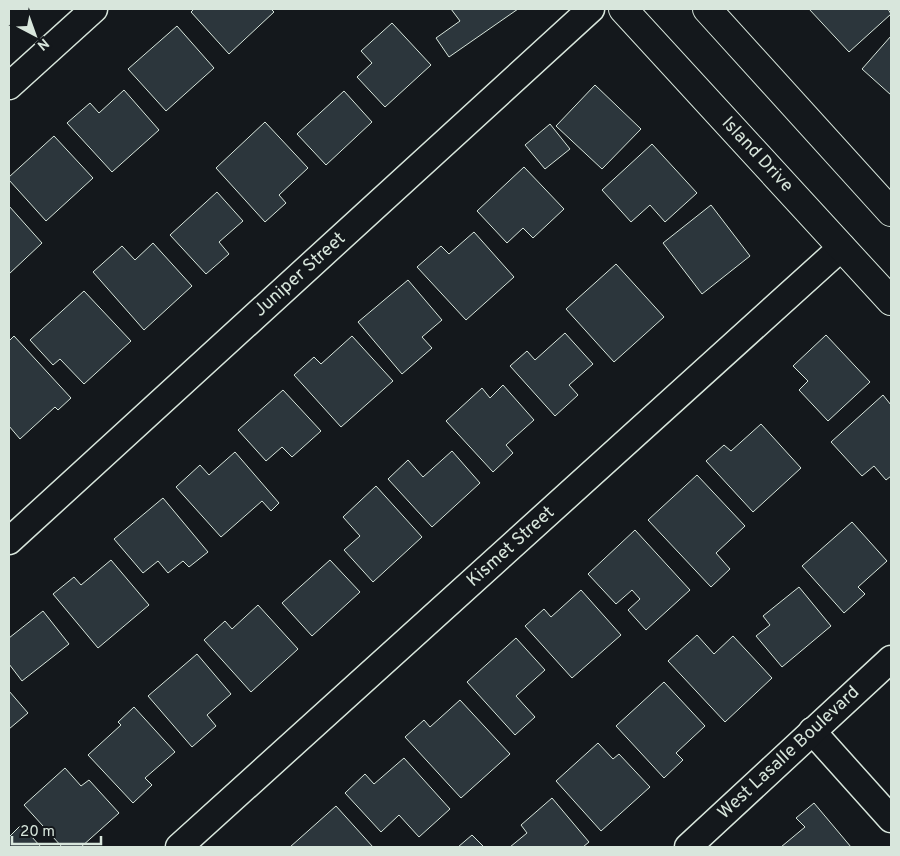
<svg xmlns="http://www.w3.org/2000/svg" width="900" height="856" viewBox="0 0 900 856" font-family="Overpass,sans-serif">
	<rect width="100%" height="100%" fill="#14181c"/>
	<!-- building -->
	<g fill="#2c363c" stroke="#d8e6dc">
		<polygon points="194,9 271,9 274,12 229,54 191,12"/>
		<polygon points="451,9 518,9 449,57 436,38 460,21"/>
		<polygon points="809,9 888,9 891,14 849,52"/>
		<polygon points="392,23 431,65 385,107 357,77 372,63 361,51"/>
		<polygon points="177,26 214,68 166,111 128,69"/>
		<polygon points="891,36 891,95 862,69"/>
		<polygon points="595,85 641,129 602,169 556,126"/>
		<polygon points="124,90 159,130 112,172 67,123 90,103 99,113"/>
		<polygon points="344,91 372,122 326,165 297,134"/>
		<polygon points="265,122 308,168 279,195 286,203 265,222 216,168"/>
		<polygon points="550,124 570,149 545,169 525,145"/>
		<polygon points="54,136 93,178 46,221 9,180 9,177"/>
		<polygon points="652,144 697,193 665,222 650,205 631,222 602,190"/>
		<polygon points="524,167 564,209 533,238 523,228 507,243 477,211"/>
		<polygon points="217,192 243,221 219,242 229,254 206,274 170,235"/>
		<polygon points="711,205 750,256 702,294 663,243"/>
		<polygon points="9,206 42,243 9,274"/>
		<polygon points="474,232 514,277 466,320 417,267 441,246 449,254"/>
		<polygon points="153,243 192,286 144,330 93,272 122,246 135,260"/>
		<polygon points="616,264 664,317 614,362 566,309"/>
		<polygon points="408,280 442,320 422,337 432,348 402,374 358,322"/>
		<polygon points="84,291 131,341 84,384 60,359 53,365 30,340"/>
		<polygon points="565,333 593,364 569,385 578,395 555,416 510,366 527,351 535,360"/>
		<polygon points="826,335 870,382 828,421 799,390 808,381 793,366"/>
		<polygon points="14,336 71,398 58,410 55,407 20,439 9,426 9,341"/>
		<polygon points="352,336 393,381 341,427 294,375 314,357 321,364"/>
		<polygon points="503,385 534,420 506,445 513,453 493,472 446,421 482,388 490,398"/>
		<polygon points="283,390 321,431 292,457 282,447 266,461 238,430"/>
		<polygon points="883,395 891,405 891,476 886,480 874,466 862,476 831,442"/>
		<polygon points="761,424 801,468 753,512 706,461 724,445 731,451"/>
		<polygon points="452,451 480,483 432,527 388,479 408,460 423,477"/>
		<polygon points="235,452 279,503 271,511 262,501 221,537 176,487 200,465 209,475"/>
		<polygon points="697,475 745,526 716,553 730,569 711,587 648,520"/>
		<polygon points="376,486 422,537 373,582 344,550 360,536 343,517"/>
		<polygon points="163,498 208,552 189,567 183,561 168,573 158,561 143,573 114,539"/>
		<polygon points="852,522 887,561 858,587 865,594 844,613 802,566"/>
		<polygon points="635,530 690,590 646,630 628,610 640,599 632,590 616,604 588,574"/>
		<polygon points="111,560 149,605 98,648 53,594 74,577 81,585"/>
		<polygon points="330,560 360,592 312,636 282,603"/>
		<polygon points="799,587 831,626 782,667 756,636 770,625 763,616"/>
		<polygon points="581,590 621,635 572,678 525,626 544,609 551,617"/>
		<polygon points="258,605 298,649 251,692 204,640 225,621 232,629"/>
		<polygon points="43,611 69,644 22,681 9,664 9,638"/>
		<polygon points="697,635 714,654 733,636 772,678 725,722 668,661"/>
		<polygon points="516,638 545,670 516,696 535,717 515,735 467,682"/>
		<polygon points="197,654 231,694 207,715 216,726 192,747 148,696"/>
		<polygon points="664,682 705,726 676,753 683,760 664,778 616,726"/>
		<polygon points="9,691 28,713 9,729"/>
		<polygon points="460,700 510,754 461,798 405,737 424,720 430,727"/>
		<polygon points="134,707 175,752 145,778 152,785 133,803 88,755 121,725 118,722"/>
		<polygon points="598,743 613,759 619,754 650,787 601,831 556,781"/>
		<polygon points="404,758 450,809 419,837 399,815 381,832 345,793 365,774 374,784"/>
		<polygon points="65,768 81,786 89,780 119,813 81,847 62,847 24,805"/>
		<polygon points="552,798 589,842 583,847 510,847 527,833 521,825"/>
		<polygon points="814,803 851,847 781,847 805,827 796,818"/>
		<polygon points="336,806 373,847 290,847"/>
		<polygon points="21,825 41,847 9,847 9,837"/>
		<polygon points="472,835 484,847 458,847"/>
	</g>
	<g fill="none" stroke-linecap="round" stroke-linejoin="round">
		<defs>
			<g id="minor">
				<polyline points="9,86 94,9"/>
				<polyline points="9,541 591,9"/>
				<polyline points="812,731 891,819"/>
				<polyline points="179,847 842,247"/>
				<polyline points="688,847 891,659"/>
			</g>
			<g id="tertiary">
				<polyline points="623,9 891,301"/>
				<polyline points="707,9 891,212"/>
			</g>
		</defs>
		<!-- minor casing -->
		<use href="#minor" stroke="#d8e6dc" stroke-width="29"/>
		<!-- tertiary casing -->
		<use href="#tertiary" stroke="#d8e6dc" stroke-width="30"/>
		<!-- minor -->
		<use href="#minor" stroke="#14181c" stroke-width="26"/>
		<!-- tertiary -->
		<use href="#tertiary" stroke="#14181c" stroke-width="28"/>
	</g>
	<g text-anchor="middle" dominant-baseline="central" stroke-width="4" stroke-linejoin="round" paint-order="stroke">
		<!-- street labels -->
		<g font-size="18" fill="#d8e6dc" stroke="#14181c">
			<text transform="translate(757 155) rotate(47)">Island Drive</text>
			<text transform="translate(300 275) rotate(-42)">Juniper Street</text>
			<text transform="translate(511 547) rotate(-42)">Kismet Street</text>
			<text transform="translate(789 753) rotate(-43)">West Lasalle Boulevard</text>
		</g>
	</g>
	<!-- border -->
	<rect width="900" height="856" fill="none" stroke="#d8e6dc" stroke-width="20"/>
	<!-- north arrow -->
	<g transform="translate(35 35) rotate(139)" stroke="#14181c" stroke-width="4" paint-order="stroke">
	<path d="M0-4L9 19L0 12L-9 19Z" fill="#d8e6dc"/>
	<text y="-8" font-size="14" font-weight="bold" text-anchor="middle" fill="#d8e6dc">N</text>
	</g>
	<!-- scale -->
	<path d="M12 836v8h89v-8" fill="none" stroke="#d8e6dc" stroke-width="2.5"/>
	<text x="20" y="836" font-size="15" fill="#d8e6dc" stroke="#14181c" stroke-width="4" paint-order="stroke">20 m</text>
</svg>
